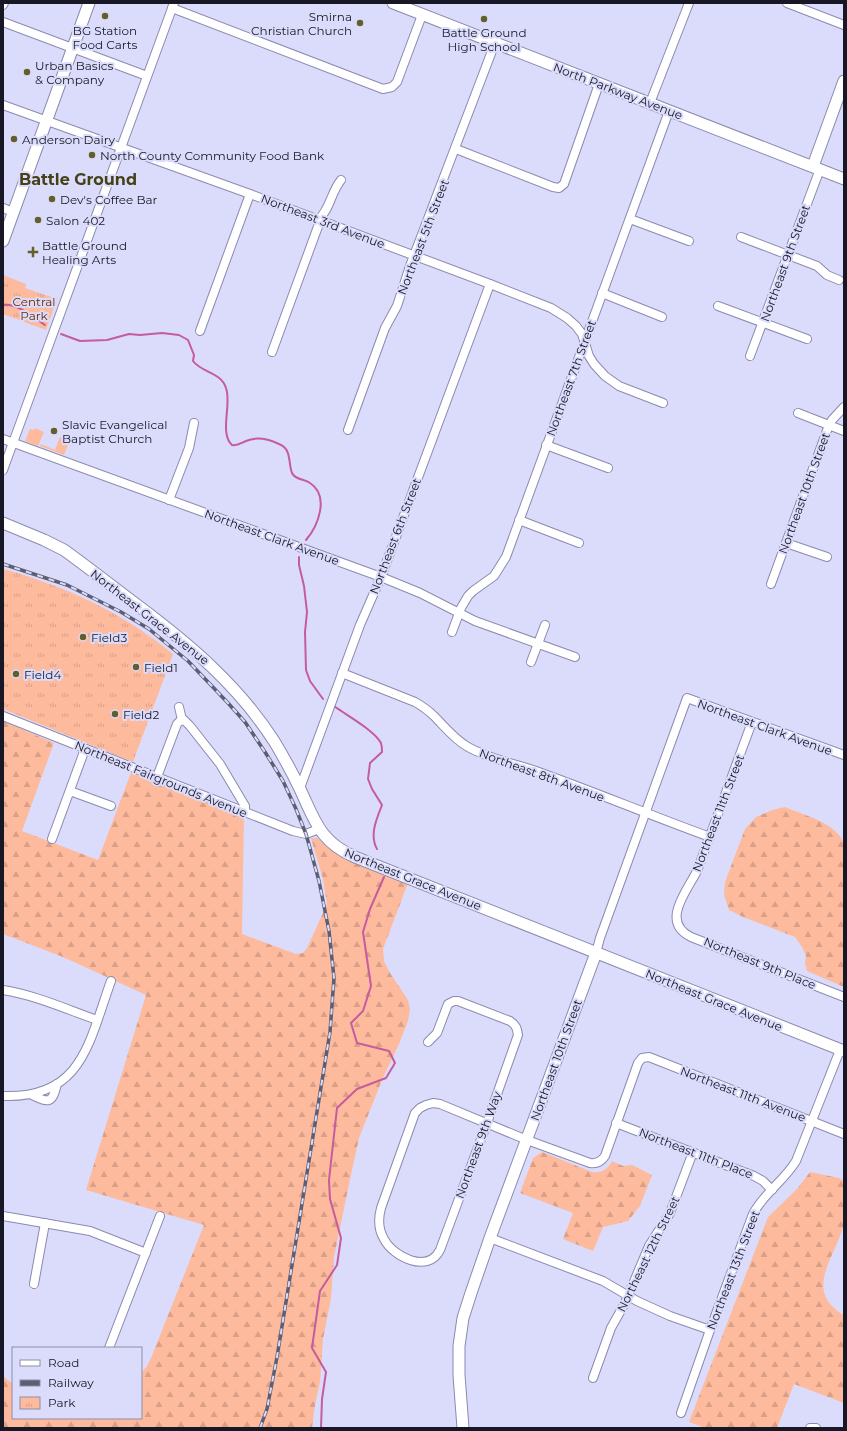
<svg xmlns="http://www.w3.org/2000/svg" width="847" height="1431" viewBox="0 0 847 1431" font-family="Montserrat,sans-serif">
	<defs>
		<pattern id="forest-firs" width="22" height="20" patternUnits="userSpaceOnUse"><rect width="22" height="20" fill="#feba9d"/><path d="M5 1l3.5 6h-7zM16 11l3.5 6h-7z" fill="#d99f87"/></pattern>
		<pattern id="park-tufts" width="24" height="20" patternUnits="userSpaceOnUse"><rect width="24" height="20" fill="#feba9d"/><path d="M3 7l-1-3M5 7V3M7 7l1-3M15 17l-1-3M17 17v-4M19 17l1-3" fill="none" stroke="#d99f87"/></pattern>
	</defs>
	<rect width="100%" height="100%" fill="#dbdcfc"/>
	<!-- grass -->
	<g fill="#feba9d">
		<polygon points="35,428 44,432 38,446 25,441 30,429 34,430"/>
		<polygon points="60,437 70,440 64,455 40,446 41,444 55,450"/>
	</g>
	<!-- forest -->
	<g fill="url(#forest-firs)">
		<path d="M3 721 54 743 22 831 98 860 132 770 244 815 242 934 296 954 303 953 307 948 327 904 323 879 311 838H317C343 862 376 871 408 883L383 949 384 961 390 973 408 1000 410 1009 408 1021 399 1044 382 1080 359 1138 352 1170 334 1257 331 1298 323 1339 320 1382 315 1405 312 1428H3V1376L13 1384V1418H141V1373L147 1366 151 1358 204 1225 86 1190 146 995 63 957 3 934Z"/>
		<path d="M785 807C803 815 838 823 844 844V987L807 971 805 963 806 956 802 947 795 937 743 917 729 910 724 895 725 882 745 829 756 817 772 810Z"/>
		<path d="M542 1152 592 1172C602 1173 607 1170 612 1161L623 1166 632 1165 652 1175 640 1206 628 1221 603 1227 593 1251 563 1239 573 1213 520 1193 533 1158Z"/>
		<path d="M810 1172 839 1178 844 1181C844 1194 846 1208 844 1221 841 1248 808 1282 832 1306 836 1310 839 1313 844 1315V1403L794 1384 777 1428H705L689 1422 768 1217 797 1189Z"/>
	</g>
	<!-- park -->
	<g fill="url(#park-tufts)">
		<polygon points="3,275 26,284 25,288 57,299 46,330 3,314"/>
		<path d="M3 569C66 586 123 613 173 654L133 762 3 709Z"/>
	</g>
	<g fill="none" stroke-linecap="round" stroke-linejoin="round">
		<!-- stream -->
		<g stroke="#c45c9d" stroke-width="2">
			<path d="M3 305C15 302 35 318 45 325"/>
			<path d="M61 334 80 341 107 340 129 334 140 335 162 333 179 335 188 340 194 355 193 361C202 373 221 372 226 388 232 404 219 433 232 445 238 446 241 443 246 441 257 436 268 439 279 444 292 449 288 463 292 473 295 480 305 479 310 483 330 496 318 526 306 540"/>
			<polyline points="299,557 299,565 304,586 307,612 305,632 306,670 310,681 323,699"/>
			<path d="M334 706C346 715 374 730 381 743 382 746 382 749 382 752L370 763 368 779 372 789 382 805C377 818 369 835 377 849"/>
			<polyline points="321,1428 322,1399 326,1372 312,1348 320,1291 337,1265 341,1238 330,1199 329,1180 337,1108 357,1089 386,1078 395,1063 389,1051 357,1043 351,1023 363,1011 371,986 363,932 370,909 384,877"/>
		</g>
		<defs>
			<g id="street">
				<polyline points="787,3 844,25"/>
				<polyline points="3,5 4,3"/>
				<polyline points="172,8 383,89 392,87 397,82 422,15"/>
				<polyline points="3,22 147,76"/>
				<polyline points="650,103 689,3"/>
				<polyline points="3,105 250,194 490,284 551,308 567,318 576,326 582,334 589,356 594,364 605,376 619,386 663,403"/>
				<polyline points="456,149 553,187 559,188 564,184 599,84"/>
				<polyline points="3,208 13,212"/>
				<polyline points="630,219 689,241"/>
				<path d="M318 220C330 210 331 192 341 180"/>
				<polyline points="741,237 817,266 827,275 839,280"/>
				<polyline points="602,293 662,317"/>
				<polyline points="718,306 807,339"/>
				<polyline points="200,331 250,194"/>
				<polyline points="272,352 320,221"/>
				<polyline points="750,356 820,169"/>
				<polyline points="798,413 844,431"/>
				<polyline points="348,430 385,328 397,306 410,266 495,43"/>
				<polyline points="3,439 381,577 420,593 475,621 575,657"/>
				<polyline points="546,445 608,468"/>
				<polyline points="3,470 174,3"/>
				<polyline points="169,500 189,448 194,423"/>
				<polyline points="519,520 579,543"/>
				<polyline points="786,543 827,557"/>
				<polyline points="771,584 829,425 832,420 844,407"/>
				<polyline points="452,632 461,608 468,596 473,591 494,576 506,557 669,111"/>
				<polyline points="531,662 545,625"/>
				<path d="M342 673 415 702C422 706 428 710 434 716 445 727 454 739 468 747 489 759 513 763 536 771 595 792 652 816 710 837"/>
				<polyline points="179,707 182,720"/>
				<polyline points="3,716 293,831 306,834 319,829"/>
				<path d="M752 722 697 871C687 891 660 922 691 937L844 997"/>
				<polyline points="157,777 177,724 180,721 184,720 190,726 220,764 245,806 245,812"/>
				<polyline points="300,788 360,625 381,577 490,284"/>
				<polyline points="70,791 111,806"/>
				<polyline points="52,839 85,749"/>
				<polyline points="596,953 600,938 687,698 844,755"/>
				<path d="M3 990C35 995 66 1009 97 1020"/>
				<path d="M428 1042 437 1033 448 1004 454 1001H458L510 1021C516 1025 517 1028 518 1035L490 1114 487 1123 440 1250C428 1274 393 1257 384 1239 378 1229 378 1219 381 1208L415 1113 420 1108 426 1105 433 1103 440 1104 527 1140 590 1163C596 1164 601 1162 605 1156L638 1063 642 1058 649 1057 844 1134"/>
				<path d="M32 1095C49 1103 52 1104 57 1084"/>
				<path d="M3 1096C83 1099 89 1041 111 981"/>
				<polyline points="616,1123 754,1176 763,1181 772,1190"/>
				<polyline points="3,1216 90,1231 146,1253"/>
				<polyline points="490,1238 603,1281 637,1301 670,1316 710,1330"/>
				<polyline points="34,1284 45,1223"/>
				<polyline points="109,1348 160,1216"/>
				<polyline points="593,1378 611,1328 625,1303 649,1246 670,1213 693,1152"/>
				<path d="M681 1413 710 1330 753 1214C763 1194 784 1181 796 1161L840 1050"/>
				<polyline points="810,1428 816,1428"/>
			</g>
			<g id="secondary">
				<polyline points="393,3 844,179"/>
				<polyline points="813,166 844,81"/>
				<polyline points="3,241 89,3"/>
				<path d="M3 523 44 540 64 550C89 568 113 587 137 605 189 644 238 685 274 741 283 756 292 772 300 789 315 821 320 842 355 857L844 1051"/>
				<polyline points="463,1428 459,1375 459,1346 463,1318 471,1293 490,1238 596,953"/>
			</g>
		</defs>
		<!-- street casing -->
		<use href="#street" stroke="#8a8aaf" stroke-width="10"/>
		<!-- secondary casing -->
		<use href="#secondary" stroke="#8a8aaf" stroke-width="13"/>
		<!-- street -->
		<use href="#street" stroke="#fff" stroke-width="8"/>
		<!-- secondary -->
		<use href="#secondary" stroke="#fff" stroke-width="11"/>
		<defs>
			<polyline id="rail" points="3,564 67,585 121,612 149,629 188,661 228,703 245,722 265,752 283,781 296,809 306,834 319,881 329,931 334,978 330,1032 277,1357 267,1409 260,1428"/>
		</defs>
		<!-- rail casing -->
		<use href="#rail" stroke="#5d5e72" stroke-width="3.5"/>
		<!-- rail -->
		<use href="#rail" stroke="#dbdcfc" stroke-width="2" stroke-dasharray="6" stroke-linecap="butt"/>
	</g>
	<!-- markers -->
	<g fill="#635f2b" stroke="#dbdcfc" stroke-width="1.5">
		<circle cx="105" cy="16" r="4"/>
		<circle cx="484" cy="19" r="4"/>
		<circle cx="360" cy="23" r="4"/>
		<circle cx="27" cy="72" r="4"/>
		<circle cx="14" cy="139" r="4"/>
		<circle cx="92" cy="155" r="4"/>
		<circle cx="52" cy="199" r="4"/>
		<circle cx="38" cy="220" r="4"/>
		<path d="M31 246h4v4h4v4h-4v4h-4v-4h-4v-4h4z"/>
		<circle cx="54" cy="431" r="4"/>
		<circle cx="83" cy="637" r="4"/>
		<circle cx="136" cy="667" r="4"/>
		<circle cx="16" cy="674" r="4"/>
		<circle cx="115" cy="714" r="4"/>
	</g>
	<g text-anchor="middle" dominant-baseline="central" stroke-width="4" stroke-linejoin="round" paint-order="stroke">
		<!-- poi labels -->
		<g font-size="12" fill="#171725" stroke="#dbdcfc" text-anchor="start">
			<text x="352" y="16" text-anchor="end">Smirna<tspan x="352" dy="14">Christian Church</tspan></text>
			<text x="105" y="30" text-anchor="middle">BG Station<tspan x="105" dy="14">Food Carts</tspan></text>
			<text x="484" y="32" text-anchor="middle">Battle Ground<tspan x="484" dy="14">High School</tspan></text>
			<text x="35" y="65">Urban Basics<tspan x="35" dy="14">&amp; Company</tspan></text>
			<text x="22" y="139">Anderson Dairy</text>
			<text x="100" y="155">North County Community Food Bank</text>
			<text x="60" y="199">Dev's Coffee Bar</text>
			<text x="46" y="220">Salon 402</text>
			<text x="42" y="245">Battle Ground<tspan x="42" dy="14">Healing Arts</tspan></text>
			<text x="62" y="424">Slavic Evangelical<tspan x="62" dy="14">Baptist Church</tspan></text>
			<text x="91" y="637">Field3</text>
			<text x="144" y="667">Field1</text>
			<text x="24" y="674">Field4</text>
			<text x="123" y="714">Field2</text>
		</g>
		<!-- street labels -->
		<g font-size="12" fill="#171725" stroke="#dbdcfc">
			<text transform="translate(618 91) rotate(21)">North Parkway Avenue</text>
			<text transform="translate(323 221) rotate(21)">Northeast 3rd Avenue</text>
			<text transform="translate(423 237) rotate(-69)">Northeast 5th Street</text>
			<text transform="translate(785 263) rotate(-70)">Northeast 9th Street</text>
			<text transform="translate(571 378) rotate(-70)">Northeast 7th Street</text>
			<text transform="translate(804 493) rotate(-70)">Northeast 10th Street</text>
			<text transform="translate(395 536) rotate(-69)">Northeast 6th Street</text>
			<text transform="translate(272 537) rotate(20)">Northeast Clark Avenue</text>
			<text transform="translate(150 617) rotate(38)">Northeast Grace Avenue</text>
			<text transform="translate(765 727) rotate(20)">Northeast Clark Avenue</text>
			<text transform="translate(542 775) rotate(20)">Northeast 8th Avenue</text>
			<text transform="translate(161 779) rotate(22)">Northeast Fairgrounds Avenue</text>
			<text transform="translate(718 813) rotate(-69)">Northeast 11th Street</text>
			<text transform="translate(413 879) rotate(22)">Northeast Grace Avenue</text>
			<text transform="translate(760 963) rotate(22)">Northeast 9th Place</text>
			<text transform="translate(714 1000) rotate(22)">Northeast Grace Avenue</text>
			<text transform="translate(556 1060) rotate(-70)">Northeast 10th Street</text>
			<text transform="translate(743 1094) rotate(21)">Northeast 11th Avenue</text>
			<text transform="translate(478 1145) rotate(-70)">Northeast 9th Way</text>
			<text transform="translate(696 1153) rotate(21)">Northeast 11th Place</text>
			<text transform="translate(648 1254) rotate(-64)">Northeast 12th Street</text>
			<text transform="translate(733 1270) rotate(-69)">Northeast 13th Street</text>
		</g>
		<!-- park labels -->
		<g font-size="12" fill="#6e2800" stroke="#dbdcfc">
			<text x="34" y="301">Central<tspan x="34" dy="14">Park</tspan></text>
		</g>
		<!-- district labels -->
		<g font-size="16" font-weight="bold" fill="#444017" stroke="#dbdcfc">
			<text x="78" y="179">Battle Ground</text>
		</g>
	</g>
	<!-- border -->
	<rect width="847" height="1431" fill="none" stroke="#171725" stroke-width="8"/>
	<!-- legend -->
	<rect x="12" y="1347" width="130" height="72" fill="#dbdcfc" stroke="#8d8da6"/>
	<rect x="20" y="1360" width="20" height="6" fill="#ffffff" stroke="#8d8da6"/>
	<text x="48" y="1367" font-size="12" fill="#171725">Road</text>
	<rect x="20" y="1380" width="20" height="6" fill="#5d5e72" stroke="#8d8da6"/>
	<text x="48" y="1387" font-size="12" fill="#171725">Railway</text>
	<rect x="20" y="1397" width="20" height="12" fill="url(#park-tufts)" stroke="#8d8da6"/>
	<text x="48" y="1407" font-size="12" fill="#171725">Park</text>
</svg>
